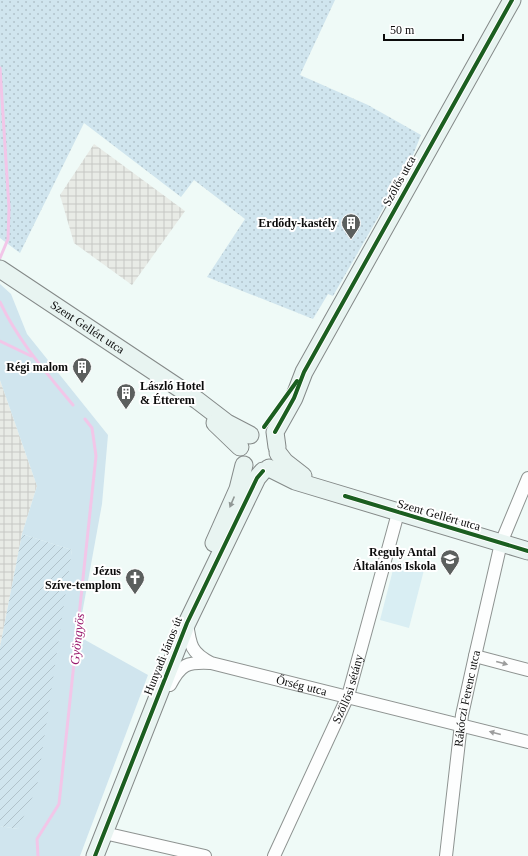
<svg xmlns="http://www.w3.org/2000/svg" width="528" height="856" viewBox="0 0 528 856" font-family="'Times New Roman',serif">
	<defs>
		<pattern id="industrial-grid" width="8" height="8" patternUnits="userSpaceOnUse"><rect width="8" height="8" fill="#e8ebe6"/><path d="M0 4h8M4 0v8" fill="none" stroke="#c6c8c4"/></pattern>
		<pattern id="park-dots" width="8" height="8" patternUnits="userSpaceOnUse"><rect width="8" height="8" fill="#d0e5ee"/><path d="M2 2h.1M6 6h.1" fill="none" stroke="#b1c3cb" stroke-width="1.8" stroke-linecap="round"/></pattern>
		<pattern id="garden-furrows" width="10" height="10" patternUnits="userSpaceOnUse"><rect width="10" height="10" fill="#d0e5ee"/><path d="M-1 1l2-2M0 10L10 0M9 11l2-2" fill="none" stroke="#b1c3cb"/></pattern>
	</defs>
	<rect width="100%" height="100%" fill="#effaf7"/>
	<!-- industrial -->
	<g fill="url(#industrial-grid)">
		<polygon points="94,144 185,211 132,285 74,243 60,195"/>
		<polygon points="0,380 37,486 22,534 0,647"/>
	</g>
	<!-- grass -->
	<polygon fill="#d0e5ee" points="0,284 11,294 27,334 108,435 102,504 78,636 148,675 80,856 0,856 0,826 18,829 72,550 22,534 37,486 0,380"/>
	<!-- park -->
	<polygon fill="url(#park-dots)" points="0,0 335,0 300,75 368,105 421,135 411,160 333,296 328,294 313,319 207,277 245,219 194,180 181,197 84,123 20,253 0,238"/>
	<!-- garden -->
	<polygon fill="url(#garden-furrows)" points="22,534 72,550 37,787 18,829 0,826 0,647"/>
	<!-- pitch -->
	<polygon fill="#d9eef3" points="395,562 424,570 409,628 380,620"/>
	<g fill="none" stroke-linecap="round" stroke-linejoin="round">
		<!-- stream -->
		<g stroke="#f2c6e8" stroke-width="3">
			<polyline points="0,68 9,208 8,239 0,258"/>
			<path d="M0 302C18 341 46 372 73 405"/>
			<polyline points="0,341 31,356"/>
			<polyline points="38,856 37,839 59,804 96,456 92,428 85,419"/>
		</g>
		<defs>
			<g id="street">
				<path id="s1" d="M187 623C190 645 191 653 211 663L528 742"/>
				<polyline points="475,656 528,670"/>
				<path d="M170 685C181 664 187 662 210 663"/>
				<polyline points="104,833 205,856"/>
				<path id="s2" d="M274 856 348 696 398 513"/>
				<path id="s3" d="M446 856 462 715 475 656 501 543 528 478"/>
			</g>
			<g id="secondary">
				<path id="s4" d="M0 269 197 400 227 423 250 435"/>
				<polyline points="215,423 240,447"/>
				<polyline points="277,447 275,432 294,398 304,372 512,0"/>
				<polyline points="278,453 285,462 303,476"/>
				<polyline points="269,468 295,481 528,551"/>
				<polyline points="214,543 238,489 244,465"/>
				<polyline points="95,856 187,623 257,478 263,471"/>
			</g>
		</defs>
		<!-- street casing -->
		<use href="#street" stroke="#8e9391" stroke-width="14"/>
		<!-- secondary casing -->
		<use href="#secondary" stroke="#848988" stroke-width="19"/>
		<!-- street -->
		<use href="#street" stroke="#fdfefe" stroke-width="12"/>
		<!-- secondary -->
		<use href="#secondary" stroke="#e8f4f1" stroke-width="17"/>
		<defs>
			<g id="cycleway">
				<polyline points="264,427 297,381"/>
				<polyline points="275,432 294,398 304,372 512,0"/>
				<polyline points="345,496 528,551"/>
				<polyline points="95,856 187,623 257,478 263,471"/>
			</g>
		</defs>
		<!-- cycleway casing -->
		<use href="#cycleway" stroke="#fff" stroke-width="6"/>
		<!-- cycleway -->
		<use href="#cycleway" stroke="#1b5e20" stroke-width="4"/>
	</g>
	<!-- one-way arrows -->
	<defs><path id="oneway-solid" d="M-6-.8H1V-3.2L6.5 0L1 3.2V.8H-6Z"/></defs>
	<use fill="#909795" href="#oneway-solid" transform="translate(232 502) rotate(113)"/>
	<g fill="#9c9d9d">
		<use href="#oneway-solid" transform="translate(502 663) rotate(15)"/>
		<use href="#oneway-solid" transform="translate(495 733) rotate(-165)"/>
	</g>
	<!-- icons -->
	<defs>
		<symbol id="building-pin" viewBox="-11 -11 22 30"><path d="M0 17L-7.5 6A9.5 9.5 0 1 1 7.5 6Z" fill="#5b5f5e" stroke="#fff"/><path d="M-4-6H4V6H1V3H-1V6H-4ZM-2.5-4.3h1.7v1.8h-1.7ZM.8-4.3h1.7v1.8H.8ZM-2.5-1h1.7V.8h-1.7ZM.8-1h1.7V.8H.8Z" fill="#fff"/></symbol>
		<symbol id="school-pin" viewBox="-11 -11 22 30"><path d="M0 17L-7.5 6A9.5 9.5 0 1 1 7.5 6Z" fill="#5b5f5e" stroke="#fff"/><path d="M0-5L7-2L0 1L-7-2ZM-4 1L0 2.5L4 1V4Q0 6-4 4Z" fill="#fff"/></symbol>
		<symbol id="church-pin" viewBox="-11 -11 22 30"><path d="M0 17L-7.5 6A9.5 9.5 0 1 1 7.5 6Z" fill="#5b5f5e" stroke="#fff"/><path d="M-1.2-6h2.4v3.5h3.3v2.4h-3.3V6h-2.4V-.1h-3.3v-2.4h3.3Z" fill="#fff"/></symbol>
	</defs>
	<g fill-rule="evenodd">
		<use href="#building-pin" x="340" y="212" width="22" height="30"/>
		<use href="#building-pin" x="71" y="356" width="22" height="30"/>
		<use href="#building-pin" x="115" y="382" width="22" height="30"/>
		<use href="#school-pin" x="439" y="548" width="22" height="30"/>
		<use href="#church-pin" x="124" y="567" width="22" height="30"/>
	</g>
	<g text-anchor="middle" dominant-baseline="central" stroke-width="4" stroke-linejoin="round" paint-order="stroke">
		<!-- street labels -->
		<g font-size="12" fill="#0b0b0b" stroke="#fff">
			<text transform="translate(399 181) rotate(-61)">Szőlős utca</text>
			<text stroke="none"><textPath href="#s4" startOffset="105">Szent Gellért utca</textPath></text>
			<text transform="translate(439 515) rotate(16)">Szent Gellért utca</text>
			<text transform="translate(163 656) rotate(-68)">Hunyadi János út</text>
			<text stroke="none"><textPath href="#s1" startOffset="143">Őrség utca</textPath></text>
			<text stroke="none"><textPath href="#s2" startOffset="183">Szőllősi sétány</textPath></text>
			<text stroke="none"><textPath href="#s3" startOffset="159">Rákóczi Ferenc utca</textPath></text>
		</g>
		<!-- poi labels -->
		<g font-size="12" font-weight="bold" fill="#0b0b0b" stroke="#fff" text-anchor="end">
			<text x="337" y="223">Erdődy-kastély</text>
			<text x="68" y="367">Régi malom</text>
			<text x="140" y="386" text-anchor="start">László Hotel<tspan x="140" dy="14">&amp; Étterem</tspan></text>
			<text x="436" y="552">Reguly Antal<tspan x="436" dy="14">Általános Iskola</tspan></text>
			<text x="121" y="571">Jézus<tspan x="121" dy="14">Szíve-templom</tspan></text>
		</g>
		<!-- water labels -->
		<g font-size="13" font-style="italic" fill="#99186c" stroke="#fff">
			<text transform="translate(77 639) rotate(-84)">Gyöngyös</text>
		</g>
	</g>
	<!-- scale -->
	<path d="M384 34v6h79v-6" fill="none" stroke="#0b0b0b" stroke-width="2"/>
	<text x="390" y="34" font-size="12" fill="#0b0b0b" stroke="#ffffff" stroke-width="3" paint-order="stroke">50 m</text>
</svg>
